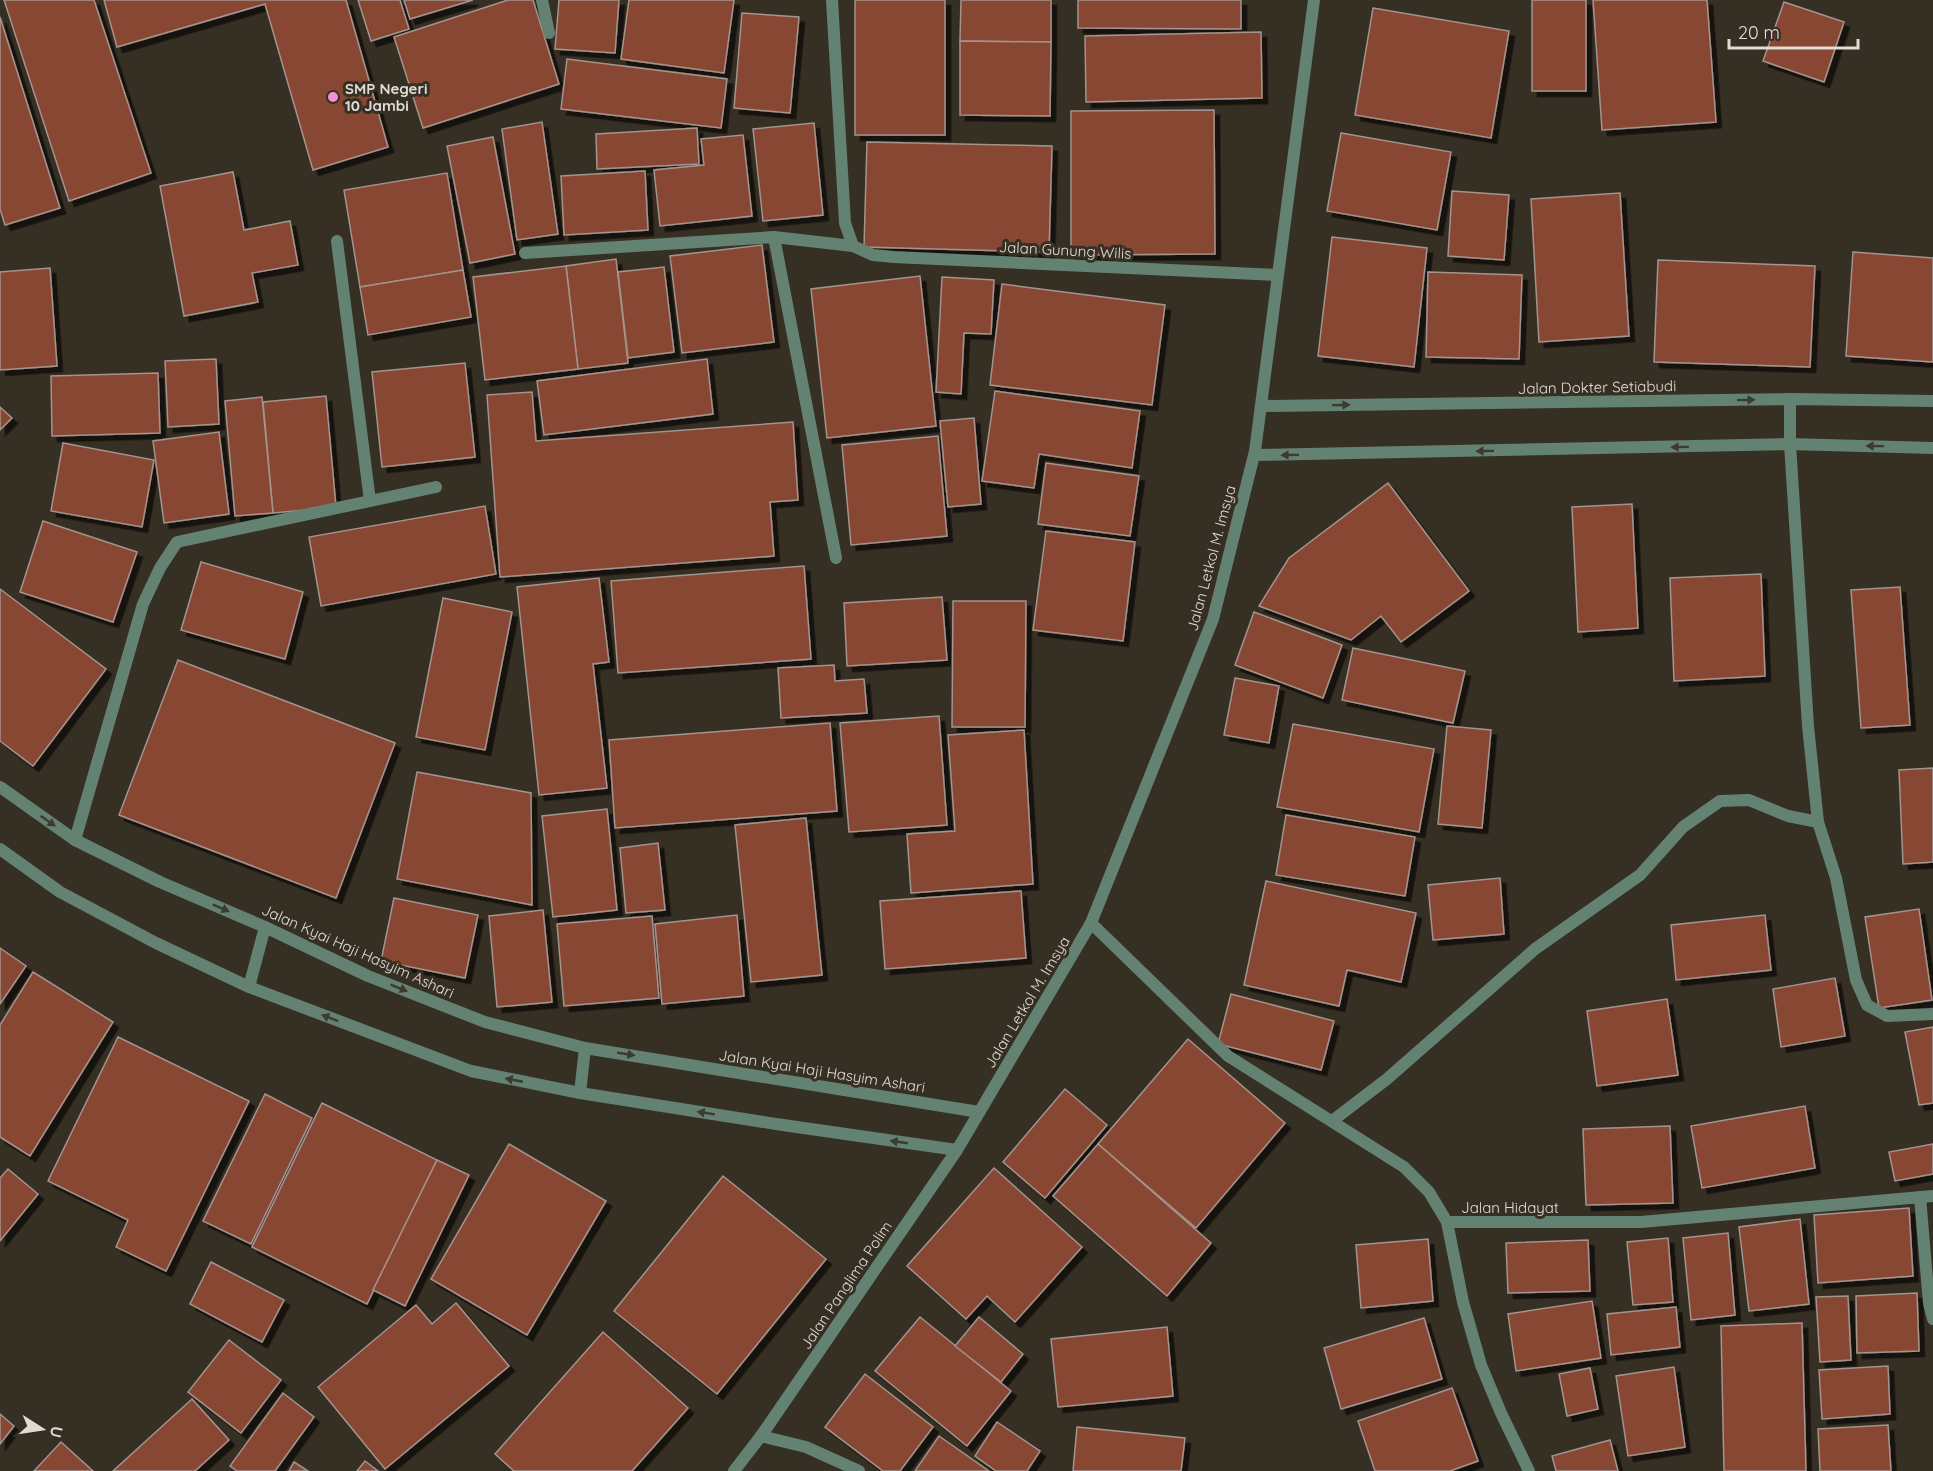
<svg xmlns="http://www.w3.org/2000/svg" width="1933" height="1471" viewBox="0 0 1933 1471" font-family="Quicksand,sans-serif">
	<defs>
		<filter id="shadow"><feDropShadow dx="5.5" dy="5.5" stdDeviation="0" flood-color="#0009"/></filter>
	</defs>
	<rect width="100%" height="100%" fill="#362f23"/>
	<!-- building -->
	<g fill="#884631" stroke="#a4938e" stroke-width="1.5" filter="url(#shadow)">
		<polygon points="4,0 94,0 151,173 69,201"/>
		<polygon points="104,0 346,0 388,147 313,170 265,4 117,47"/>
		<polygon points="358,0 400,0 409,29 371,41"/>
		<polygon points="404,0 473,0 410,19"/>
		<polygon points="508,0 533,0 559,84 423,128 394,37"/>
		<polygon points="559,0 619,0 615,53 555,49"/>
		<polygon points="629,0 734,0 724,73 621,59"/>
		<rect x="855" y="0" width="90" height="135"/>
		<polygon points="961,0 1051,0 1051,42 960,41"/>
		<polygon points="1078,0 1241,0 1241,29 1078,28"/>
		<rect x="1532" y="0" width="54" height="91"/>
		<polygon points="1593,0 1707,0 1716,122 1602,130"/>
		<polygon points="1784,2 1844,22 1824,82 1763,61"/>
		<polygon points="1373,8 1509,31 1491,138 1355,115"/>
		<polygon points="742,13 799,17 790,113 734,108"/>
		<polygon points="0,17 60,208 5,225 0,209"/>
		<polygon points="1261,32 1262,98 1086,102 1085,36"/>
		<polygon points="960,41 1051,42 1050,116 960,115"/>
		<polygon points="567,59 727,79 721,128 561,109"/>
		<polygon points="1214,110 1215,254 1071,255 1071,111"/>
		<polygon points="542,122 558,234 517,240 502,129"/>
		<polygon points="814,123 823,215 763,221 753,129"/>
		<polygon points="697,128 699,164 597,169 596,134"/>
		<polygon points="1341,133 1451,152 1437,230 1327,211"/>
		<polygon points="743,135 752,216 660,226 654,170 704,165 701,139"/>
		<polygon points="493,137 515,254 470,263 447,146"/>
		<polygon points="867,142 1052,146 1049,252 864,247"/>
		<polygon points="645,171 648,230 564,235 561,176"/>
		<polygon points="233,172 244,230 290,221 298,265 252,273 258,302 184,316 160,186"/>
		<polygon points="447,173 463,270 360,287 344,190"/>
		<polygon points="1452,191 1509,195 1504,260 1448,256"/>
		<polygon points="1620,193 1629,336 1539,342 1531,199"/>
		<polygon points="1332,237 1427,248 1414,367 1318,356"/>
		<polygon points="762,245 774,342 682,353 670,256"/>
		<polygon points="1853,252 1933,258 1933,362 1846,356"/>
		<polygon points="616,259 628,363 578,369 566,266"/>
		<polygon points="1658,260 1815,266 1810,367 1654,362"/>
		<polygon points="566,266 578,369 485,380 473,277"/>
		<polygon points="664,267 674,352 628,358 618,272"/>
		<polygon points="50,268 57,366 0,370 0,272"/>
		<polygon points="463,270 471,317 368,335 360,287"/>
		<polygon points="1428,272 1522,275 1519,359 1426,357"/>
		<polygon points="920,276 936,426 827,438 811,289"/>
		<polygon points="942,277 994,280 991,334 964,333 961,394 936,392"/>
		<polygon points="1002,284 1165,305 1152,405 990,385"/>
		<polygon points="216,359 219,424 168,427 165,361"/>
		<polygon points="707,359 713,414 544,435 537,381"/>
		<polygon points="465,363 475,457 382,467 372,372"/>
		<polygon points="158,373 160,433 52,436 51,376"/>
		<polygon points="995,391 1140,411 1132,468 1039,454 1034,488 982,481"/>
		<polygon points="532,392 536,441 793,422 798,500 770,502 774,556 500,577 487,395"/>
		<polygon points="326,396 336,507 273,513 263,402"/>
		<polygon points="262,397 273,513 235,516 225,401"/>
		<polygon points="0,407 12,418 0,430"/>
		<polygon points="974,418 981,504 948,507 940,421"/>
		<polygon points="219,432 229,514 164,523 153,441"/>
		<polygon points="938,436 947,536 851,545 842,445"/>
		<polygon points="63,443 154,460 142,527 51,511"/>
		<polygon points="1046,463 1139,476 1130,536 1038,524"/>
		<polygon points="1388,483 1469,591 1401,642 1381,616 1351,640 1259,606 1289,558"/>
		<polygon points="1632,504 1638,628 1578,632 1572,507"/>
		<polygon points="485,506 496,574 321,606 309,537"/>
		<polygon points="43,521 137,552 113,622 20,592"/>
		<polygon points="1046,531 1135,542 1123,641 1033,630"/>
		<polygon points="201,562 303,592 285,659 181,630"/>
		<polygon points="804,566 811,659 618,673 611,581"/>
		<polygon points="1761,574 1765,676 1674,681 1670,578"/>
		<polygon points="599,578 609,662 593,664 607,788 539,795 517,587"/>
		<polygon points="1900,587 1910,725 1861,728 1851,590"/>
		<polygon points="0,589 106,669 33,766 0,741"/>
		<polygon points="942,597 947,660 847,666 844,603"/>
		<polygon points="443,598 512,612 485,750 416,737"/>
		<polygon points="953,601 1026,601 1025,727 952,727"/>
		<polygon points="1254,612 1342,645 1323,698 1235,665"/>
		<polygon points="1353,648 1465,671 1453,723 1342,700"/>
		<polygon points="178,660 395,743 336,898 119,815"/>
		<polygon points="834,665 835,681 864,679 867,713 781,718 778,668"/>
		<polygon points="1235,678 1279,686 1269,743 1224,735"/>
		<polygon points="939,716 947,825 849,832 840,723"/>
		<polygon points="830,723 837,811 615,828 609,740"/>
		<polygon points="1293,724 1434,749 1419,832 1277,807"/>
		<polygon points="1447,726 1491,730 1482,828 1438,824"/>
		<polygon points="1024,730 1033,884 911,893 907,834 955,831 948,735"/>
		<polygon points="1933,768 1933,862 1903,864 1899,770"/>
		<polygon points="417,772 531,793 532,905 397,879"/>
		<polygon points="607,809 617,910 553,917 542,816"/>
		<polygon points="1286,815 1415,837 1405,896 1276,875"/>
		<polygon points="806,818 822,975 751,982 735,825"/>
		<polygon points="658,843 665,910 626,913 620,848"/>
		<polygon points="1500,878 1504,934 1433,940 1428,885"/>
		<polygon points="1266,881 1416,913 1401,982 1347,970 1339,1006 1244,985"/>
		<polygon points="1021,891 1026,958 885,969 880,901"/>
		<polygon points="394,898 478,915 465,978 381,961"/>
		<polygon points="1919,909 1932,1000 1879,1008 1865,917"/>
		<polygon points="543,910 552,1002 497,1007 489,916"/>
		<polygon points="737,915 744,996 662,1004 655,924"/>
		<polygon points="1765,915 1771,970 1676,980 1671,925"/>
		<polygon points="652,916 659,998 564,1006 557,924"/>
		<polygon points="0,948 26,966 0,1004"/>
		<polygon points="33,972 113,1022 30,1156 0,1137 0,1025"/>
		<polygon points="1835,978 1845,1036 1781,1047 1773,989"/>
		<polygon points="1231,994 1334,1021 1321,1070 1218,1044"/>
		<polygon points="1667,999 1678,1075 1597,1086 1587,1011"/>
		<polygon points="1933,1027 1933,1103 1919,1105 1905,1032"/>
		<polygon points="118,1037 249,1101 166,1271 116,1247 128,1220 48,1181"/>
		<polygon points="1188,1039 1285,1123 1196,1228 1098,1144"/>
		<polygon points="1065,1089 1107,1125 1045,1198 1003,1162"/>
		<polygon points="265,1094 312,1118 251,1244 203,1221"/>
		<polygon points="322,1103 437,1160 367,1304 252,1247"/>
		<polygon points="1805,1106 1815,1168 1702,1188 1691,1126"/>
		<polygon points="1670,1126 1673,1203 1586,1205 1583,1129"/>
		<polygon points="509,1144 606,1201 527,1335 431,1279"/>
		<polygon points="1098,1144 1211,1243 1167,1296 1053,1196"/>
		<polygon points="1933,1144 1933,1174 1895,1181 1889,1152"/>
		<polygon points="437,1160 469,1175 405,1306 373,1290"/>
		<polygon points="994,1168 1082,1247 1015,1322 987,1296 966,1319 907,1266"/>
		<polygon points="8,1169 38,1194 0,1241 0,1178"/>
		<polygon points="723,1176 826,1259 717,1394 614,1311"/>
		<polygon points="1909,1208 1913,1276 1818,1283 1814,1215"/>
		<polygon points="1800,1219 1809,1304 1749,1311 1739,1227"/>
		<polygon points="1728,1233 1735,1315 1691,1320 1683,1238"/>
		<polygon points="1668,1238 1673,1302 1633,1305 1627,1242"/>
		<polygon points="1428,1239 1433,1301 1361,1308 1356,1245"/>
		<polygon points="1588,1240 1590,1291 1508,1293 1506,1243"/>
		<polygon points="211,1262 284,1300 262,1342 190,1304"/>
		<polygon points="1917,1293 1919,1351 1857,1353 1856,1296"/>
		<polygon points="1848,1296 1851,1360 1820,1362 1816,1297"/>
		<polygon points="1592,1301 1601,1358 1516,1371 1508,1314"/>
		<polygon points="456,1303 509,1366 385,1469 318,1387 416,1305 432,1324"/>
		<polygon points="1676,1307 1680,1347 1611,1355 1607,1314"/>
		<polygon points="920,1317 1011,1391 967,1446 875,1371"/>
		<polygon points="979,1317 1023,1354 1001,1382 955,1346"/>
		<polygon points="1424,1318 1442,1379 1341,1409 1324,1348"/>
		<polygon points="1802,1323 1806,1471 1724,1471 1721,1326"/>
		<polygon points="1167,1327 1173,1396 1058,1407 1051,1339"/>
		<polygon points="603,1332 688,1408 632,1471 514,1471 495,1454"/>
		<polygon points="229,1340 281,1380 241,1433 188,1392"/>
		<polygon points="1888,1366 1890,1414 1822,1419 1819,1370"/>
		<polygon points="1674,1367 1685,1447 1628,1456 1616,1376"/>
		<polygon points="1590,1368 1598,1409 1567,1416 1559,1374"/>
		<polygon points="865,1374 933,1427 900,1471 883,1471 825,1427"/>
		<polygon points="1452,1388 1478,1461 1450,1471 1375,1471 1358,1421"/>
		<polygon points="283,1393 314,1417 275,1471 237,1471 230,1466"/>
		<polygon points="192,1399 229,1440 195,1471 113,1471"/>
		<polygon points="0,1414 14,1426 0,1444"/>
		<polygon points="997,1422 1040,1451 1027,1471 996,1471 975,1456"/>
		<polygon points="1888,1425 1891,1471 1820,1471 1818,1429"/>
		<polygon points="1077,1427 1185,1438 1181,1471 1073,1471"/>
		<polygon points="939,1436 989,1471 915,1471"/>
		<polygon points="1610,1440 1618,1471 1556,1471 1552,1456"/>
		<polygon points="61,1442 93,1471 34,1471"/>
		<polygon points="365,1461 378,1471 357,1471"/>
		<polygon points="294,1462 308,1471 289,1471"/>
	</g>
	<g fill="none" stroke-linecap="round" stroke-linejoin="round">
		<!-- minor -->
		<g stroke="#638272" stroke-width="12">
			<polyline points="542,0 549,33"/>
			<polyline points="832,0 845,223 853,246 873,255 894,257 1277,275"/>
			<polyline points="774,237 836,558"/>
			<polyline points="337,241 370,501"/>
			<polyline points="525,253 774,237 853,246"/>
			<polyline points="1790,399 1790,444 1808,726 1818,822 1836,878 1856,980 1867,1005 1887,1016 1933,1014"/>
			<polyline points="75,840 143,604 160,568 177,542 436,487"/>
			<polyline points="1091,923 1228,1056 1404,1167 1429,1192 1447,1222 1463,1302 1481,1365 1501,1413 1529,1471"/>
			<polyline points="1332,1121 1387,1079 1535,949 1640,875 1683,827 1720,801 1749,800 1788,816 1818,822"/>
			<polyline points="1920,1197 1929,1303 1933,1319"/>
			<polyline points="1447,1222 1641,1222 1933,1196"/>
			<polyline points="761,1436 806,1447 859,1471"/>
		</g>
		<!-- tertiary -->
		<g stroke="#638272" stroke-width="12">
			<polyline points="1261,406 1790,399 1933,401"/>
			<polyline points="1255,455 1790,444 1933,448"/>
			<polyline points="0,787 75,840 160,882 265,927 368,976 485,1022 585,1048 979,1112"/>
			<polyline points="0,849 60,892 156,943 249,987 471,1071 580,1093 776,1124 957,1150"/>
			<polyline points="249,987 265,927"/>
			<polyline points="580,1093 585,1048"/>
			<polyline points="734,1471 761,1436 957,1150 1091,923 1213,619 1255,451 1314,0"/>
		</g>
	</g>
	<!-- one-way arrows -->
	<defs><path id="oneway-solid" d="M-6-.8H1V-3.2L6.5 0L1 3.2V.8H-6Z" transform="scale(1.5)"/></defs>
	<g fill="#3d3b2f">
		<use href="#oneway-solid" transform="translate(1746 400) rotate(-1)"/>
		<use href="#oneway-solid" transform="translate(1341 405) rotate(-1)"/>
		<use href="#oneway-solid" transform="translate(1875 446) rotate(-179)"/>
		<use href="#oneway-solid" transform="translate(1680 447) rotate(179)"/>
		<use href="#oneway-solid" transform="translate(1485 451) rotate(179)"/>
		<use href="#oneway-solid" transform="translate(1290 455) rotate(179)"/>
		<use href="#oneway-solid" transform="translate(48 821) rotate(35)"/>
		<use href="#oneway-solid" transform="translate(221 908) rotate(24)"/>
		<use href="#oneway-solid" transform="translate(399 988) rotate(22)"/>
		<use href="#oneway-solid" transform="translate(330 1018) rotate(-159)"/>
		<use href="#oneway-solid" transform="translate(626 1054) rotate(9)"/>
		<use href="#oneway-solid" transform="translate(514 1080) rotate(-169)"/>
		<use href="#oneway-solid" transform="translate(706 1113) rotate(-171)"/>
		<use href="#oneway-solid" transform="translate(899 1142) rotate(-172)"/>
	</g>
	<!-- markers -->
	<circle fill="#f491d4" stroke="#362f23" stroke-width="2" cx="333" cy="97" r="6"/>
	<g text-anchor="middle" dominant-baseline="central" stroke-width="6" stroke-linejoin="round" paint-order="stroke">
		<!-- poi labels -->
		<g font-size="15" font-weight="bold" fill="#e0dcd5" stroke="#362f23" text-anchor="start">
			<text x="345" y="88">SMP Negeri<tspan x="345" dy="17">10 Jambi</tspan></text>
		</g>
		<!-- street labels -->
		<g font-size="15" fill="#e0dcd5" stroke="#362f23">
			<text transform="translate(1065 250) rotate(3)">Jalan Gunung Wilis</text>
			<text transform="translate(1597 387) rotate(-1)">Jalan Dokter Setiabudi</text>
			<text transform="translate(1211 558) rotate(-75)">Jalan Letkol M. Imsya</text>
			<text transform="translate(358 951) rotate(24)">Jalan Kyai Haji Hasyim Ashari</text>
			<text transform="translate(1027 1002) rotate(-59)">Jalan Letkol M. Imsya</text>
			<text transform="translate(822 1071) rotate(9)">Jalan Kyai Haji Hasyim Ashari</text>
			<text x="1510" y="1207">Jalan Hidayat</text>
			<text transform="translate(846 1285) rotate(-56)">Jalan Panglima Polim</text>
		</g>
	</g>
	<!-- north arrow -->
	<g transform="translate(42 1429) rotate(102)" stroke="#362f23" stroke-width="4.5" paint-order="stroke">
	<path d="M0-4.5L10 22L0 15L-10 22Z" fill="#e0dcd5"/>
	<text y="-9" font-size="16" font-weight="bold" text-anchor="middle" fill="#e0dcd5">U</text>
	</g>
	<!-- scale -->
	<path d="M1729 39v9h129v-9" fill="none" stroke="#e0dcd5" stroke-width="3"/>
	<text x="1738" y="39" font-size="18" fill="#e0dcd5" stroke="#362f23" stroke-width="4.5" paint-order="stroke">20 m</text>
</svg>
